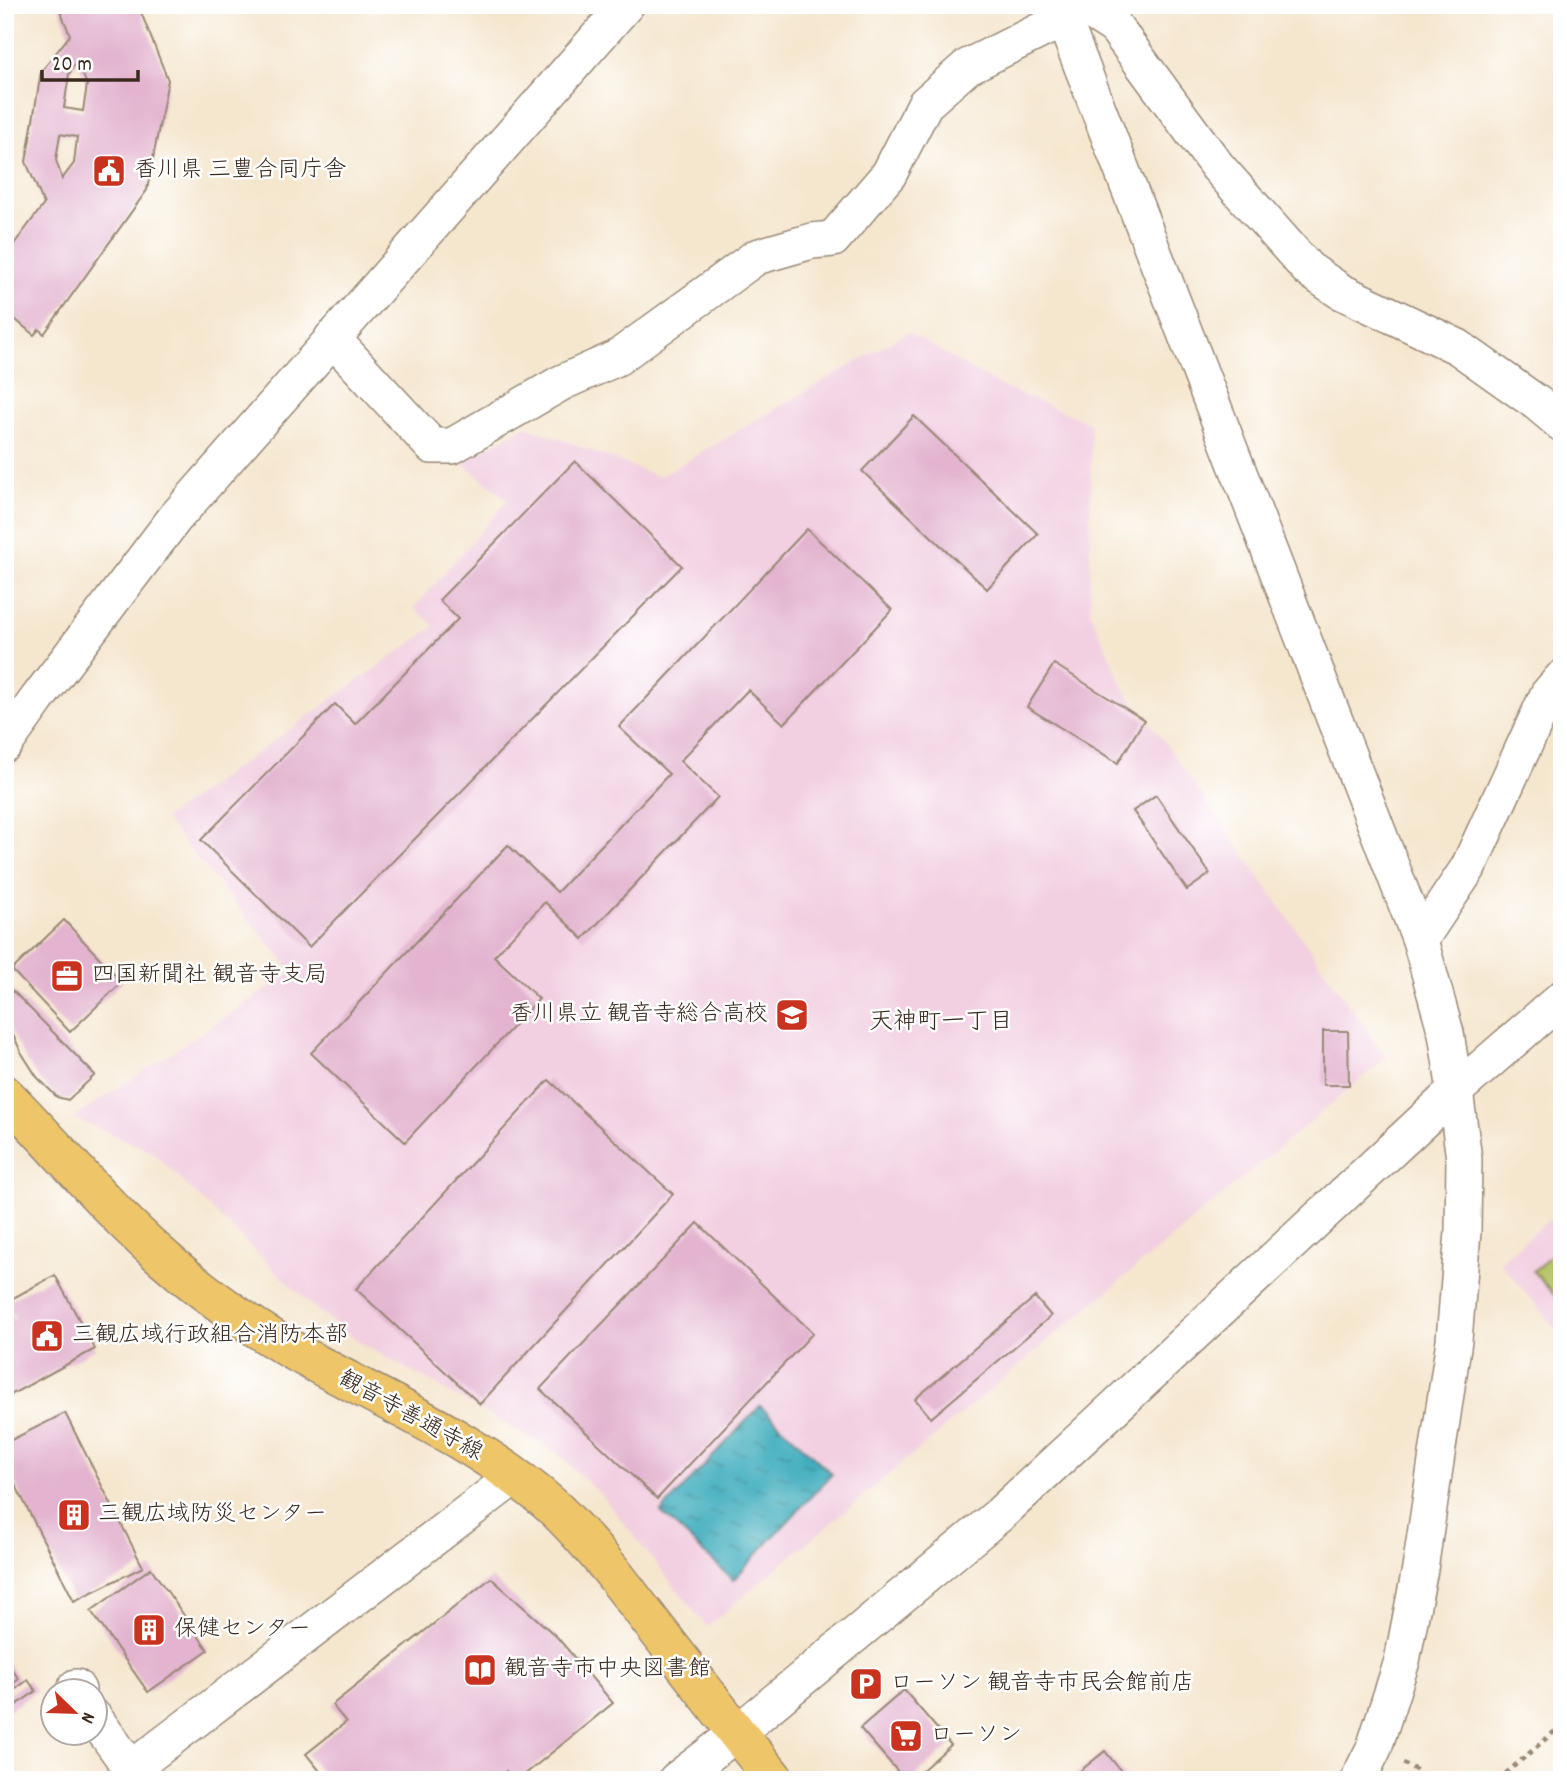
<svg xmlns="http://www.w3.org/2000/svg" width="1567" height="1785" viewBox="0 0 1567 1785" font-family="Dekko,'Klee One',sans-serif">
	<defs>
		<pattern id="water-ripples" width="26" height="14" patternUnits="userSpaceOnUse" patternTransform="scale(1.75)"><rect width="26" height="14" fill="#3fadbd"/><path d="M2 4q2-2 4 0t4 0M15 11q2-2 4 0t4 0" fill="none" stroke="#368d99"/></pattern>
	</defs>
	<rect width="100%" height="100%" fill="#fff"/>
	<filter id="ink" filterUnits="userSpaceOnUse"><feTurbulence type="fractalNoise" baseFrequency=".0143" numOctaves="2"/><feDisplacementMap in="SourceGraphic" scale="14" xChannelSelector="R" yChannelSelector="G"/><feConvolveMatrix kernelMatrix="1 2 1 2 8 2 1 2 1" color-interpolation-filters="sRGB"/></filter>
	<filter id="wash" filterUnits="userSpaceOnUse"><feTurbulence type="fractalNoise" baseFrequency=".00686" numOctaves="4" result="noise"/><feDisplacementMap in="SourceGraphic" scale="28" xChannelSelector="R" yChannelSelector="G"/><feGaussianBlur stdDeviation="1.57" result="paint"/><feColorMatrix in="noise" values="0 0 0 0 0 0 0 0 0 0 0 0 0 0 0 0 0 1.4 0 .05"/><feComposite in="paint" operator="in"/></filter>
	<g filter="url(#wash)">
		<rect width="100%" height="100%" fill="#f5e6ce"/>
		<!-- built -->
		<g fill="#f2cfe1">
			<polygon points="908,332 1000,386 1091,423 1090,611 1125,691 1164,741 1386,1058 707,1627 602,1496 557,1453 359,1342 311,1305 151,1151 73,1118 293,972 164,819 435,626 414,608 508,500 461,462 526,426 659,477"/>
			<polygon points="1562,1208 1562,1336 1500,1262"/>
		</g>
		<!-- green -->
		<polygon fill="#b4c264" stroke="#787641" stroke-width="2" points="1562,1247 1562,1304 1533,1271"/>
		<!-- water -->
		<polygon fill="url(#water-ripples)" stroke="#3d6c6e" stroke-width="2" points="760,1406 832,1474 733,1580 661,1512"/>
		<g id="blocks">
			<!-- building -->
			<g fill="#e3b3cf" fill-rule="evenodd">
				<path d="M58 5H138L168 80 147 190 44 334 39 329 34 335 5 311 11 304 5 299V256L44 204 26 162 41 72 70 35ZM77 60 87 85 83 111 64 108 69 74ZM60 134 77 137 74 163 62 179 56 160Z"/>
				<polygon points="914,416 1038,534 987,589 862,471"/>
				<polygon points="575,461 682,566 309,947 201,840 335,704 355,724 458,619 439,600"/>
				<polygon points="807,529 892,610 784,724 748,690 680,761 718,797 583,939 545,902 494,956 539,999 405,1142 311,1053 508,845 557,892 669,774 619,727"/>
				<polygon points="1054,664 1144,720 1118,763 1027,707"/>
				<polygon points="1156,795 1210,874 1187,890 1133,811"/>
				<polygon points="64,920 122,982 70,1032 12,970"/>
				<polygon points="13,991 95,1075 68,1100 57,1097 37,1077 21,1052 5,1017 5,1000"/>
				<polygon points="1323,1031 1348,1031 1349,1085 1323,1085"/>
				<polygon points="549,1080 673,1194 480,1404 356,1289"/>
				<polygon points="698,1223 813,1333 657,1499 540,1389"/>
				<polygon points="55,1275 95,1349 5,1398 5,1323 15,1318 6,1302"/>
				<polygon points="1035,1297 1051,1316 931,1418 915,1399"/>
				<polygon points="65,1413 143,1567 74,1601 5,1464 5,1443"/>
				<polygon points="151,1568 208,1650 148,1692 91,1611"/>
				<polygon points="491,1578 557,1637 613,1703 518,1780 513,1780 506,1771 494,1780 327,1780 306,1754 346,1722 332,1705"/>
				<polygon points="5,1660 19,1679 5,1689"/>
				<polygon points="28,1680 36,1691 5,1713 5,1697"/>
				<polygon points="904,1690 951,1745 911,1780 905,1780 860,1728"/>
				<polygon points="1105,1751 1128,1780 1069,1780"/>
			</g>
		</g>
	</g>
	<g filter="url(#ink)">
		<use href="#blocks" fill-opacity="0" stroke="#988876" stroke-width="2"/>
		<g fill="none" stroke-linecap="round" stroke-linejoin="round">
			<defs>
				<g id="minor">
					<polyline points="1058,5 1420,940 1446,1033 1455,1091 1464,1159 1463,1232 1454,1340 1420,1569 1402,1661 1374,1748 1358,1780"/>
					<polyline points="1081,5 1115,27 1217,166 1308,269 1340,291 1458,347 1537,403 1562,424"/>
					<polyline points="332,338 432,446 452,446 561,383 617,358 756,257 812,241 833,239 889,174 925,104 967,67 1064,19"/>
					<polyline points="5,744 38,698 175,518 626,5"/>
					<polyline points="1420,940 1468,868 1548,694 1562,678"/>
					<polyline points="76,1687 78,1690"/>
					<polyline points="94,1717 139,1780"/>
					<polyline points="131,1769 514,1477"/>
					<polyline points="676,1780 737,1733 999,1515 1455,1091 1562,998"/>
				</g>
				<path id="major" d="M5 1095C57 1147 104 1206 160 1255 189 1281 220 1304 253 1326 318 1369 390 1399 457 1439 489 1458 525 1482 552 1506 573 1525 591 1547 610 1569L737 1733 775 1780"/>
			</defs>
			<!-- minor casing -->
			<use href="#minor" stroke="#988876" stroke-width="38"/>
			<!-- major casing -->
			<use href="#major" stroke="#988876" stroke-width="41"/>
			<!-- path -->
			<g stroke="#988876" stroke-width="4.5" stroke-dasharray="5 5" stroke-linecap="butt">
				<polyline points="1403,1763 1416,1770 1425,1780"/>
				<polyline points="1498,1780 1562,1725"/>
			</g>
			<!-- minor -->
			<use href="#minor" stroke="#fff" stroke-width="35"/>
			<!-- major -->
			<use href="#major" stroke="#eec569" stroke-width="38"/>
		</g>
	</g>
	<!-- icons -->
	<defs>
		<symbol id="civic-square" viewBox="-11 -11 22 22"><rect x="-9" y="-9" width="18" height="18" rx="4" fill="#c8321e" stroke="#fff"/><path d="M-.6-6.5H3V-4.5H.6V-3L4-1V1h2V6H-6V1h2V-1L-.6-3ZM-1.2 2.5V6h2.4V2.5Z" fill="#fff"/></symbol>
		<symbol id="office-square" viewBox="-11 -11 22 22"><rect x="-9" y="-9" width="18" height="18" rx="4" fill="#c8321e" stroke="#fff"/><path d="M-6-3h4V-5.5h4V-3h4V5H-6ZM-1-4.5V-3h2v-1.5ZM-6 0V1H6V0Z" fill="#fff"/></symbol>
		<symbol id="school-square" viewBox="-11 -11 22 22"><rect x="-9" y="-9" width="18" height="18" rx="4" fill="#c8321e" stroke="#fff"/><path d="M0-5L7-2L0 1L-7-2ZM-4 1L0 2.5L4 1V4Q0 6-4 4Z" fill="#fff"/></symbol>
		<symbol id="building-square" viewBox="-11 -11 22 22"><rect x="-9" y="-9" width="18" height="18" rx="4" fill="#c8321e" stroke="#fff"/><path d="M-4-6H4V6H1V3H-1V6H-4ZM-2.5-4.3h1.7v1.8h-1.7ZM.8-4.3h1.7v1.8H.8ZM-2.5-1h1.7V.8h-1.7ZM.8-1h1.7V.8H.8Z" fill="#fff"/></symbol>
		<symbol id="library-square" viewBox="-11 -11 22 22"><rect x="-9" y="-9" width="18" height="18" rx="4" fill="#c8321e" stroke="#fff"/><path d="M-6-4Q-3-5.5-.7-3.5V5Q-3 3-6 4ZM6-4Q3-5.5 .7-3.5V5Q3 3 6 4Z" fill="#fff"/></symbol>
		<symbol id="parking-square" viewBox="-11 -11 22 22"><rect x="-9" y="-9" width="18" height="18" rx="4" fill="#c8321e" stroke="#fff"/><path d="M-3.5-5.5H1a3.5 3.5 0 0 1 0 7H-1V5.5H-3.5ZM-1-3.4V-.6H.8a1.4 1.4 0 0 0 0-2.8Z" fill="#fff"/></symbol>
		<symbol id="supermarket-square" viewBox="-11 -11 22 22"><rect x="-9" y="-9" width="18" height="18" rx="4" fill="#c8321e" stroke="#fff"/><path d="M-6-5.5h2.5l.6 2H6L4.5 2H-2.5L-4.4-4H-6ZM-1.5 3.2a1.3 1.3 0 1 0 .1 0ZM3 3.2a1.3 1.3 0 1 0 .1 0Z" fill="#fff"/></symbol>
	</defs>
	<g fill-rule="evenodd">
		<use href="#civic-square" x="90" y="152" width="38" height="38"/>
		<use href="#office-square" x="48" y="957" width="38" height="38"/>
		<use href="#school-square" x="773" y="996" width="38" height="38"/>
		<use href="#civic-square" x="28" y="1317" width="38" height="38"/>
		<use href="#building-square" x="55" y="1496" width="38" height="38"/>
		<use href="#building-square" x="130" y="1611" width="38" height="38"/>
		<use href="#library-square" x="461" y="1651" width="38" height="38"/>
		<use href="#parking-square" x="847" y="1665" width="38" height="38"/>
		<use href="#supermarket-square" x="887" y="1717" width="38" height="38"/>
	</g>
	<g text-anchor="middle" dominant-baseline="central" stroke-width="5" stroke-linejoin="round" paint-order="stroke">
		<!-- poi labels -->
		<g font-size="23" fill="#3b2a1e" stroke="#fff" text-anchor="start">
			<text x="134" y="171">香川県 三豊合同庁舎</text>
			<text x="92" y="976">四国新聞社 観音寺支局</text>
			<text x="768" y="1015" text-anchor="end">香川県立 観音寺総合高校</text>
			<text x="72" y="1336">三観広域行政組合消防本部</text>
			<text x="98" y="1515">三観広域防災センター</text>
			<text x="174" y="1630">保健センター</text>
			<text x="504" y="1670">観音寺市中央図書館</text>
			<text x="890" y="1684">ローソン 観音寺市民会館前店</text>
			<text x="930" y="1736">ローソン</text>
		</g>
		<!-- street labels -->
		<g font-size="23" fill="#3b2a1e" stroke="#fff">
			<text transform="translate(410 1417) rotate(29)">観音寺善通寺線</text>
		</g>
		<!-- neighbourhood labels -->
		<g font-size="24" fill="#3b2a1e" stroke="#fff">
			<text x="941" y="1023">天神町一丁目</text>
		</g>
	</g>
	<!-- margin -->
	<rect width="1567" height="1785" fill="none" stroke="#fff" stroke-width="28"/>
	<!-- north arrow -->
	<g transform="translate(74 1712) rotate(113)"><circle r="33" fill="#ffffff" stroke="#b1aaa5" stroke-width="2"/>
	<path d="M0-5L12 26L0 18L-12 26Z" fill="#c8321e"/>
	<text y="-10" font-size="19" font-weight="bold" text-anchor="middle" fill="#3b2a1e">N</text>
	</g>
	<!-- scale -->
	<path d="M42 70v10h96v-10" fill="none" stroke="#3b2a1e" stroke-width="3.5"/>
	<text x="52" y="70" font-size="21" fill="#3b2a1e" stroke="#ffffff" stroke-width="5" paint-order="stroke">20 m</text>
</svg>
